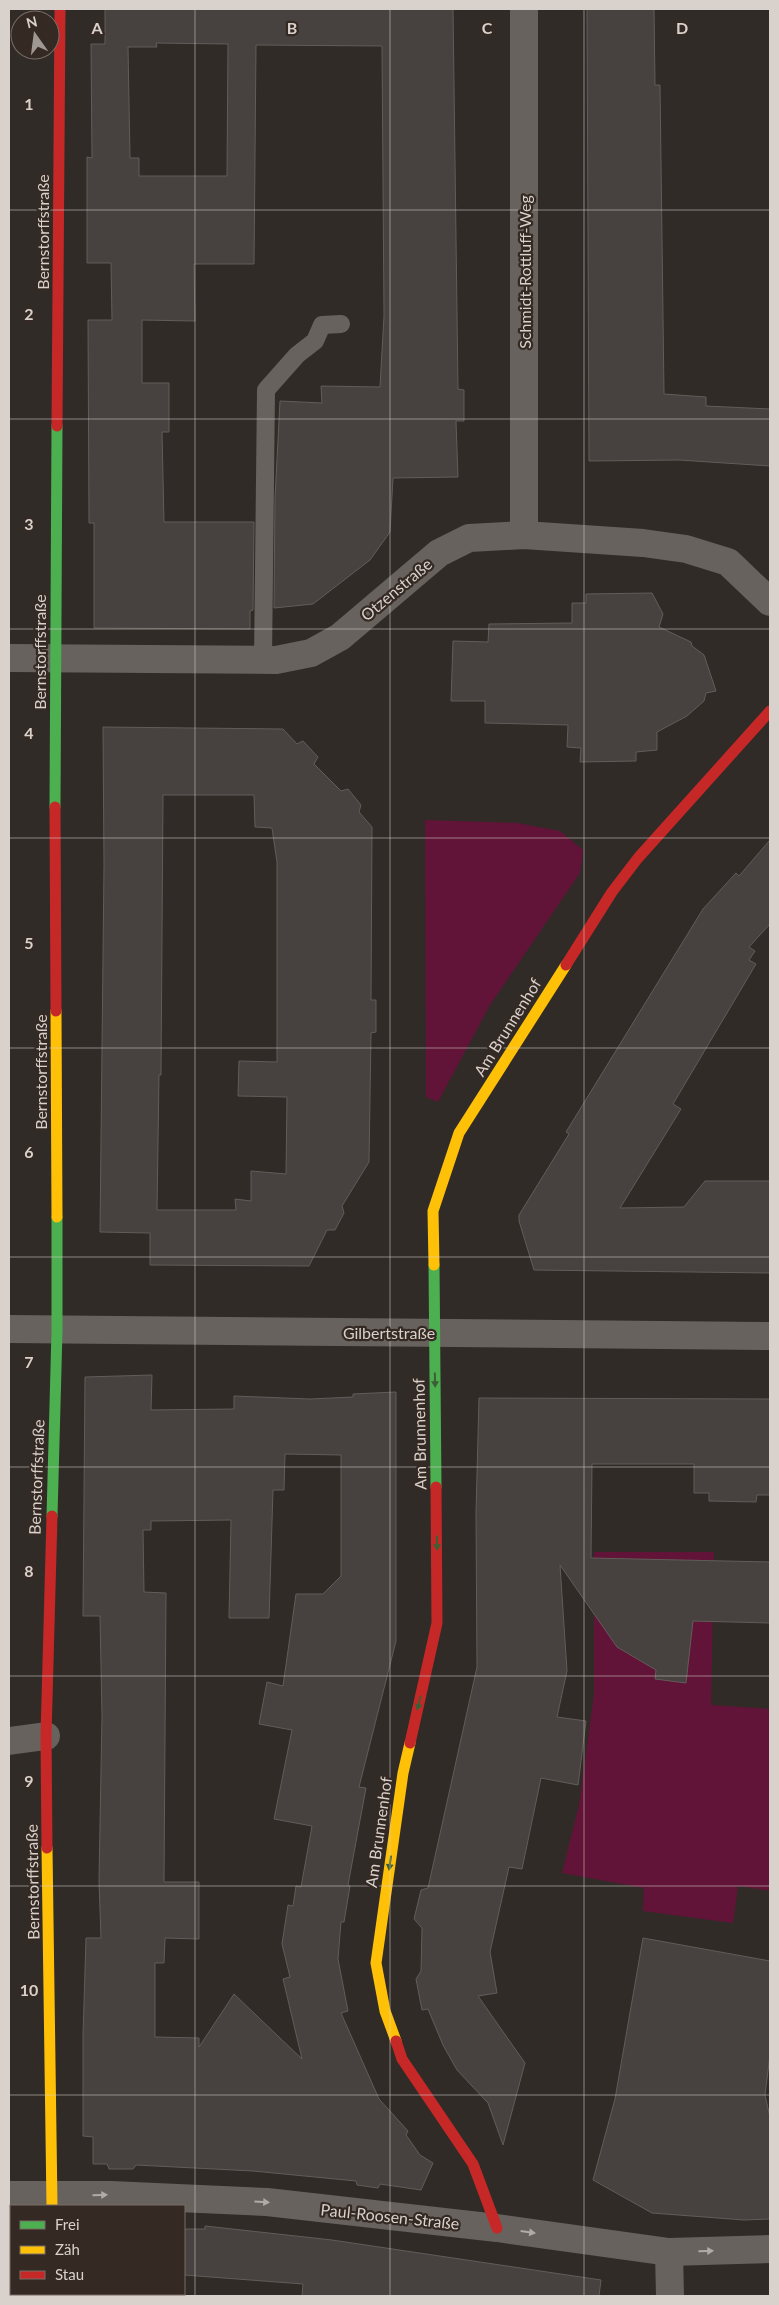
<svg xmlns="http://www.w3.org/2000/svg" width="779" height="2305" viewBox="0 0 779 2305" font-family="Lato,sans-serif">
	<rect width="100%" height="100%" fill="#312b27"/>
	<!-- green -->
	<g fill="#611437">
		<polygon points="425,820 517,823 560,831 583,850 580,873 490,1005 438,1102 426,1097"/>
		<polygon points="594,1552 714,1552 711,1705 770,1709 770,1891 738,1886 733,1923 643,1911 644,1888 562,1873 579,1805 594,1694"/>
	</g>
	<!-- building -->
	<g fill="#47423f" stroke="#625c5a" fill-rule="evenodd">
		<path d="M105 9H453L458 389 464 390V421H456L458 477 393 478 390 532 370 560 313 604 274 608 275 498 280 401 322 403 321 386 380 387 384 316 382 46 256 45 254 264H194L195 321 142 320V383H169V432H162L164 522H254L253 610 250 611V629L94 628V523H89L88 320H112L111 263H87V157L92 158 91 44H105ZM156 43 228 44 227 176H139V158H130L128 47H157Z"/>
		<polygon points="587,9 654,9 655,85 660,85 664,394 706,397 706,406 770,409 770,466 679,460 589,461"/>
		<polygon points="652,593 663,614 659,627 691,642 692,646 704,655 716,691 706,693 704,701 687,716 657,732 657,750 636,752 636,761 580,762 581,748 567,747 568,725 485,723 485,701 451,701 453,641 488,642 489,624 572,623 572,603 586,603 586,594"/>
		<path d="M103 727 283 729 297 744 303 741 318 757 314 764 341 791 348 789 361 805 359 812 372 827 371 1000H376V1032L371 1033 369 1162 342 1206 344 1213 335 1230H327L309 1266 150 1265V1233L100 1232 104 865ZM163 795H254L255 827 272 828 277 862V1062L239 1061 238 1096 287 1097 286 1174 251 1171V1201L235 1199 236 1210H157L159 1075H161Z"/>
		<polygon points="770,840 770,924 749,947 755,951 749,960 756,964 673,1104 681,1109 620,1208 684,1207 705,1181 770,1181 770,1273 534,1270 519,1221 519,1215 569,1134 566,1132 703,909 736,873 739,876"/>
		<path d="M152 1375 151 1410 234 1409V1396L310 1399 353 1397V1394L396 1392V1641L359 1787 366 1788 348 1885 350 1886 344 1922H341L338 1959 348 2011 341 2013 379 2099 408 2131 406 2135 420 2155 433 2163 421 2190 380 2184 378 2188 357 2185 356 2181 253 2171 136 2165 133 2169H109L107 2164H93V2137L83 2136V2036L86 1938H101L99 1881 102 1716 100 1616H83L85 1377ZM285 1454 341 1455V1576L323 1594H296L283 1686 267 1682 259 1724 292 1730 274 1819 312 1826 301 1887 296 1886 293 1906 288 1905 282 1944 290 1977 283 1979 302 2059 234 1994 199 2047V2038L155 2037V1963H164L165 1938 199 1939V1882H164L166 1593 144 1592 143 1530H151V1521L231 1520 229 1618H269L273 1490H284Z"/>
		<polygon points="479,1398 770,1399 770,1495 757,1495 756,1502 709,1501 709,1493 694,1493 694,1464 592,1464 591,1558 770,1562 770,1623 693,1621 686,1683 655,1679 656,1670 617,1647 560,1565 567,1671 557,1717 586,1721 578,1785 541,1778 522,1869 509,1867 490,1952 497,1993 478,1996 525,2063 503,2145 488,2103 457,2070 443,2045 428,2009 422,2010 416,1979 421,1971 422,1928 414,1919 421,1890 428,1888 477,1667 476,1512"/>
		<polygon points="643,1938 770,1961 770,2055 765,2095 770,2117 770,2219 744,2220 652,2213 593,2180 615,2099"/>
		<polygon points="205,2226 332,2240 601,2280 599,2296 302,2296 303,2284 184,2275 184,2229 205,2229"/>
	</g>
	<g fill="none" stroke-linecap="round" stroke-linejoin="round">
		<!-- lane -->
		<polyline stroke="#68625f" stroke-width="18" points="263,660 266,390 297,355 315,341 322,325 341,324"/>
		<!-- street -->
		<g stroke="#68625f" stroke-width="28">
			<polyline points="524,9 524,535"/>
			<polyline points="9,658 276,660 311,653 340,637 439,553 469,538 524,535 643,543 686,549 728,562 770,602"/>
			<polyline points="9,1329 770,1336"/>
			<polyline points="9,1741 46,1736"/>
			<polyline points="9,2195 111,2195 267,2202 497,2228 669,2252 770,2249"/>
			<polyline points="669,2252 670,2296"/>
			<polyline points="58,2294 58,2296"/>
		</g>
		<!-- fast -->
		<g stroke="#4caf50" stroke-width="11">
			<polyline points="55,807 57,426"/>
			<polyline points="434,1265 436,1487"/>
			<polyline points="52,1516 57,1331 57,1217"/>
		</g>
		<!-- slow -->
		<g stroke="#ffc107" stroke-width="11">
			<polyline points="56,1011 57,1217"/>
			<polyline points="434,1265 433,1211 459,1133 566,965"/>
			<polyline points="47,1848 52,2206"/>
			<polyline points="396,2041 385,2011 376,1963 403,1773 410,1743"/>
		</g>
		<!-- jam -->
		<g stroke="#c62828" stroke-width="11">
			<polyline points="57,426 60,9"/>
			<polyline points="55,807 56,1011"/>
			<polyline points="566,965 612,892 638,858 770,711"/>
			<polyline points="410,1743 437,1623 436,1487"/>
			<polyline points="47,1848 46,1736 52,1516"/>
			<polyline points="396,2041 402,2059 473,2164 497,2228"/>
		</g>
	</g>
	<!-- one-way arrows -->
	<defs><path id="oneway-solid" d="M-6-.8H1V-3.2L6.5 0L1 3.2V.8H-6Z" transform="scale(1.25)"/></defs>
	<g fill="#3e5f35">
		<use href="#oneway-solid" transform="translate(435 1380) rotate(89)"/>
		<use href="#oneway-solid" transform="translate(437 1543) rotate(89)"/>
		<use href="#oneway-solid" transform="translate(419 1703) rotate(103)"/>
		<use href="#oneway-solid" transform="translate(390 1863) rotate(98)"/>
	</g>
	<g fill="#b1aaa6">
		<use href="#oneway-solid" transform="translate(100 2195) rotate(-1)"/>
		<use href="#oneway-solid" transform="translate(262 2202) rotate(3)"/>
		<use href="#oneway-solid" transform="translate(528 2232) rotate(8)"/>
		<use href="#oneway-solid" transform="translate(706 2251) rotate(-1)"/>
	</g>
	<!-- grid -->
	<path fill="none" stroke="#d8d1cc" stroke-width="1" stroke-opacity="0.55" d="M195 9V2296M390 9V2296M584 9V2296M9 210H770M9 419H770M9 629H770M9 838H770M9 1048H770M9 1257H770M9 1467H770M9 1676H770M9 1886H770M9 2095H770"/>
	<g text-anchor="middle" dominant-baseline="central" stroke-width="4.5" stroke-linejoin="round" paint-order="stroke">
		<!-- street labels -->
		<g font-size="16" fill="#d8d1cc" stroke="#352a23">
			<text transform="translate(42 232) rotate(-90)">Bernstorffstraße</text>
			<text transform="translate(524 272) rotate(-90)">Schmidt-Rottluff-Weg</text>
			<text transform="translate(396 589) rotate(-40)">Otzenstraße</text>
			<text transform="translate(39 652) rotate(-90)">Bernstorffstraße</text>
			<text transform="translate(507 1027) rotate(-58)">Am Brunnenhof</text>
			<text transform="translate(40 1072) rotate(-90)">Bernstorffstraße</text>
			<text x="389" y="1332">Gilbertstraße</text>
			<text transform="translate(419 1434) rotate(-91)">Am Brunnenhof</text>
			<text transform="translate(36 1477) rotate(-88)">Bernstorffstraße</text>
			<text transform="translate(378 1832) rotate(-82)">Am Brunnenhof</text>
			<text transform="translate(32 1882) rotate(-91)">Bernstorffstraße</text>
			<text transform="translate(390 2216) rotate(6)">Paul-Roosen-Straße</text>
		</g>
	</g>
	<g font-size="16" text-anchor="middle" font-weight="bold" fill="#d8d1cc" stroke="#352a23" stroke-width="4.5" stroke-linejoin="round" paint-order="stroke">
		<text x="97" y="34">A</text>
		<text x="292" y="34">B</text>
		<text x="487" y="34">C</text>
		<text x="682" y="34">D</text>
		<text x="29" y="110">1</text>
		<text x="29" y="320">2</text>
		<text x="29" y="530">3</text>
		<text x="29" y="739">4</text>
		<text x="29" y="949">5</text>
		<text x="29" y="1158">6</text>
		<text x="29" y="1368">7</text>
		<text x="29" y="1577">8</text>
		<text x="29" y="1787">9</text>
		<text x="29" y="1996">10</text>
	</g>
	<!-- border -->
	<rect width="779" height="2305" fill="none" stroke="#d8d1cc" stroke-width="20"/>
	<!-- legend -->
	<rect x="10" y="2205" width="175" height="90" fill="#352a23" stroke="#766d67"/>
	<rect x="20" y="2221" width="25" height="8" fill="#4caf50" stroke="#766d67"/>
	<text x="55" y="2230" font-size="15" fill="#d8d1cc">Frei</text>
	<rect x="20" y="2246" width="25" height="8" fill="#ffc107" stroke="#766d67"/>
	<text x="55" y="2255" font-size="15" fill="#d8d1cc">Zäh</text>
	<rect x="20" y="2271" width="25" height="8" fill="#c62828" stroke="#766d67"/>
	<text x="55" y="2280" font-size="15" fill="#d8d1cc">Stau</text>
	<!-- north arrow -->
	<g transform="translate(35 35) rotate(346)"><circle r="24" fill="#352a23" stroke="#766d67"/>
	<path d="M0-4L9 19L0 12L-9 19Z" fill="#9e9792"/>
	<text y="-8" font-size="14" font-weight="bold" text-anchor="middle" fill="#d8d1cc">N</text>
	</g>
</svg>
